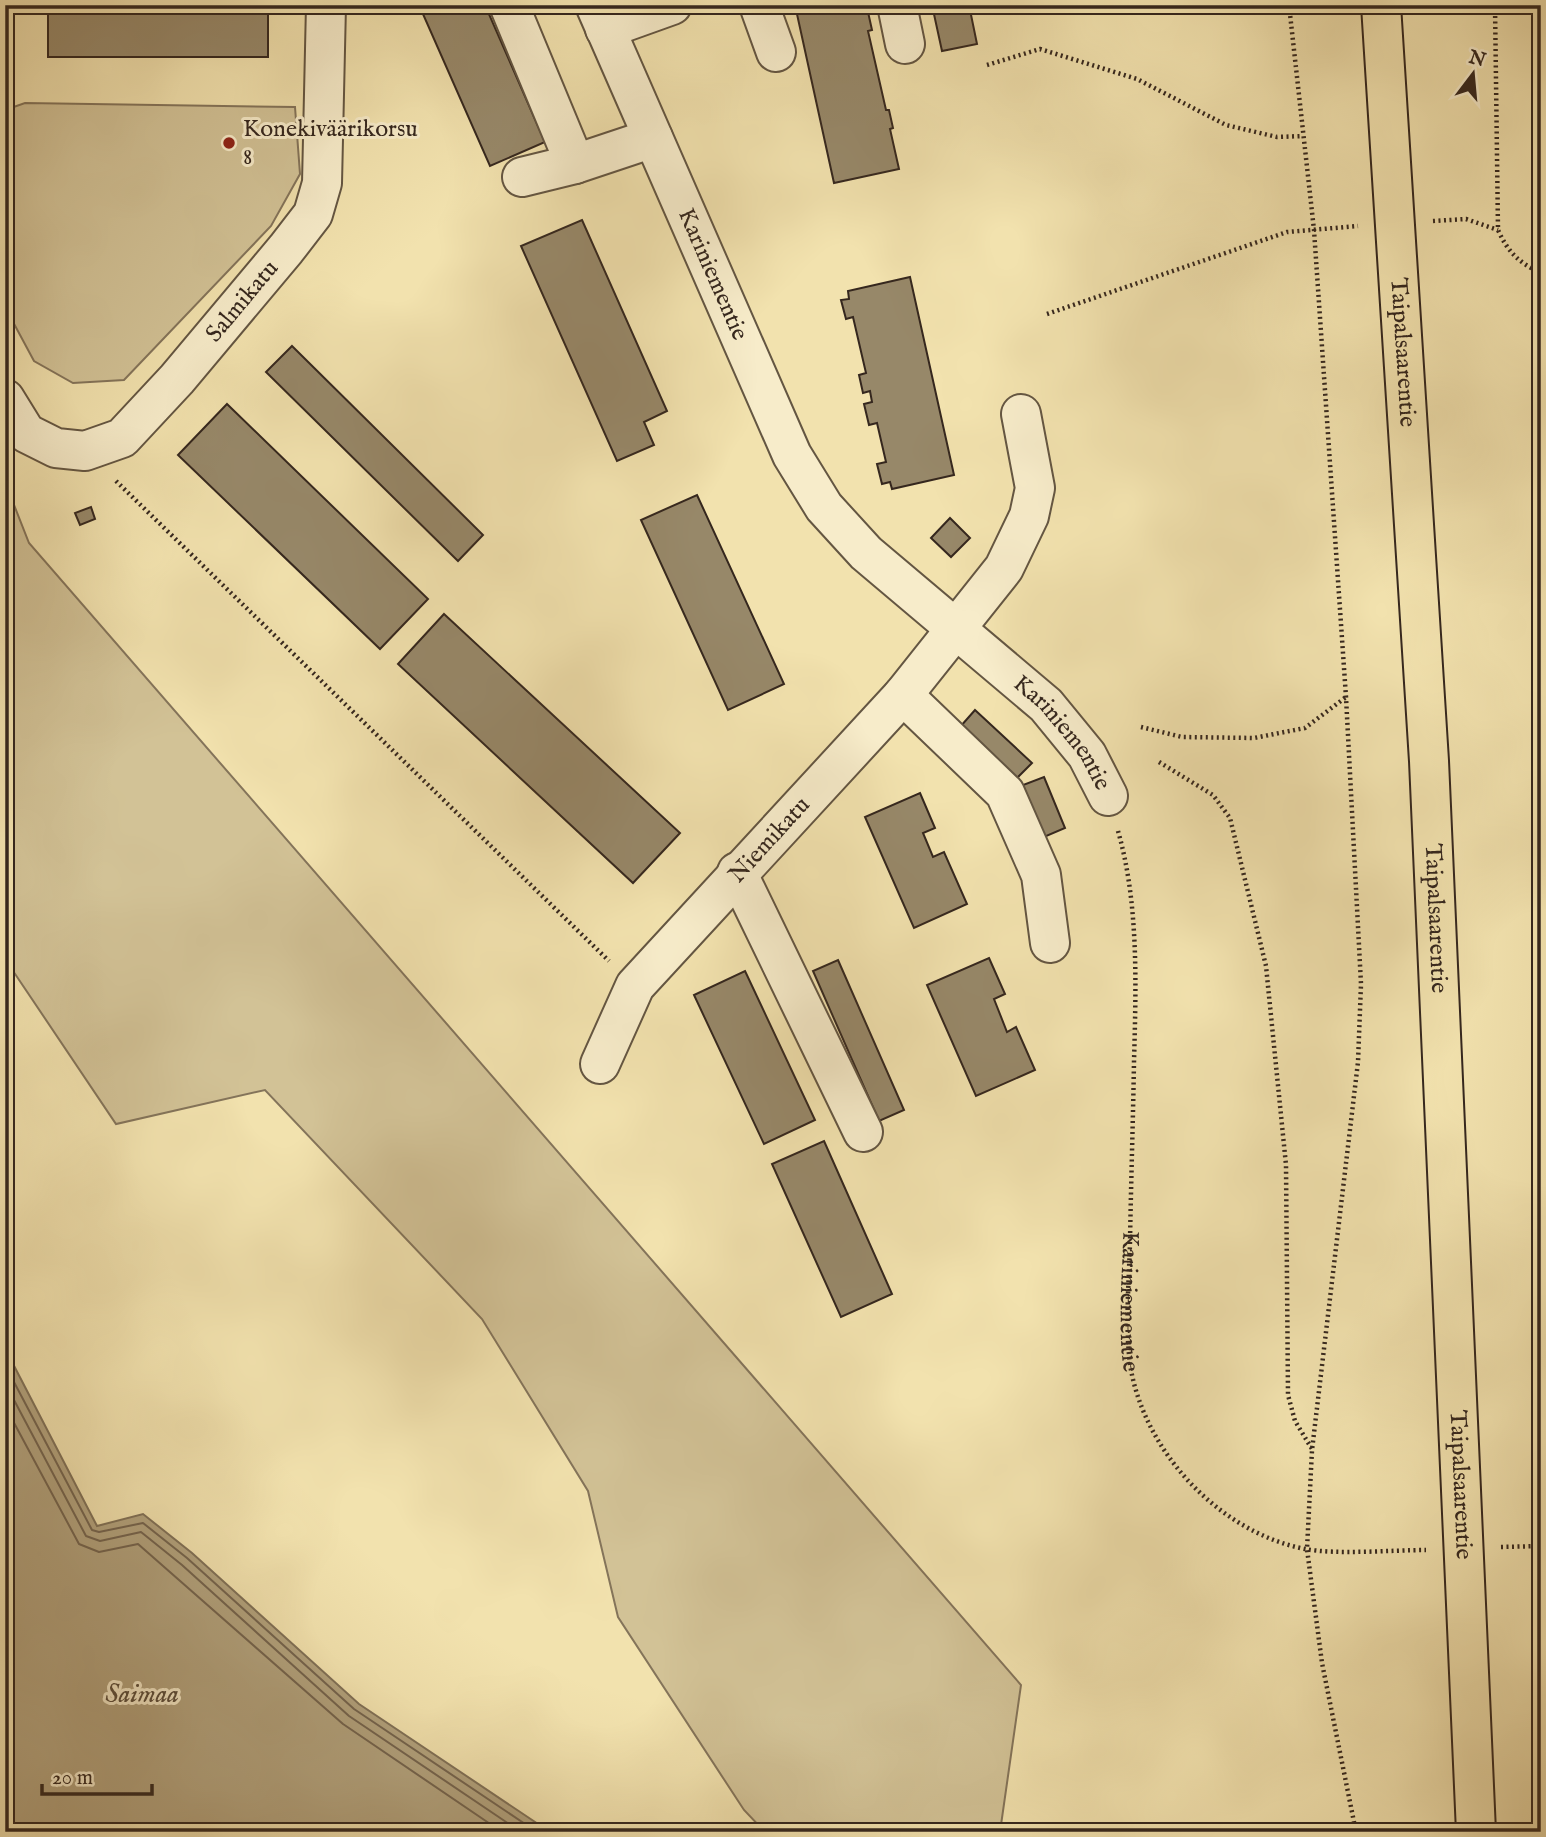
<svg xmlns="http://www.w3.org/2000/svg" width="1546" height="1837" viewBox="0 0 1546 1837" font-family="'IM FELL English',serif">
	<rect width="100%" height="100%" fill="#f2e2ae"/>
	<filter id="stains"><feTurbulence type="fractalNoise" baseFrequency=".00286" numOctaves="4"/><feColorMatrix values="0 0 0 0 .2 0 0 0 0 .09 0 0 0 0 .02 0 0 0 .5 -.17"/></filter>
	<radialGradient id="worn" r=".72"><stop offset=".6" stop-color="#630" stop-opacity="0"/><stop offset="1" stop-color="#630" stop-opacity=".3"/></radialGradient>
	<!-- green -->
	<g fill="#d2c296" stroke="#84745a" stroke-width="2">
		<polygon points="25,103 295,107 300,174 271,226 124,380 73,383 34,361 5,307 5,110"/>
		<polygon points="5,482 29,543 1021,1685 1000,1832 765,1832 744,1810 618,1617 588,1491 482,1319 265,1090 116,1124 5,959"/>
	</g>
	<!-- water -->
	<polygon fill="#b2a27d" stroke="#807157" stroke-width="2" points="5,1355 11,1360 97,1526 143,1514 192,1553 359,1704 550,1832 5,1832"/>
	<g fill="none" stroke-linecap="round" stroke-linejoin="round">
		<!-- shore -->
		<g stroke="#74644e" stroke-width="2">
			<polyline points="5,1365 92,1530 99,1532 143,1523 187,1558 354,1709 537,1832"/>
			<polyline points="5,1383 86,1536 100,1541 141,1532 182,1565 349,1716 521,1832"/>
			<polyline points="5,1406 79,1544 99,1552 138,1544 343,1724 502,1832"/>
		</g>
	</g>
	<!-- building -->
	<g fill="#978869" stroke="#35271e" stroke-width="2">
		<rect x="48" y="5" width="220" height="52"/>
		<polygon points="419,5 485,5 545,142 490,166"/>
		<polygon points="795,5 862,5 864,13 868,12 872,30 868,31 886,110 889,110 893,128 890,129 899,169 834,183"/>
		<polygon points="932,5 969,5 977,44 942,51"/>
		<polygon points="582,220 667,411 644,422 654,445 617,461 521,246"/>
		<polygon points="910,277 954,475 892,489 890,482 882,484 877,464 886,462 877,423 869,425 864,404 872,402 870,391 863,393 859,375 866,373 853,317 846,319 841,300 849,299 848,291"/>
		<polygon points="292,346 483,535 458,561 266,372"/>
		<polygon points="227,404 428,599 380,649 178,455"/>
		<polygon points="697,495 784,684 728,710 641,520"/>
		<polygon points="91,507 95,519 80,525 75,513"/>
		<polygon points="950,518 970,538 951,557 931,538"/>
		<polygon points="444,614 680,833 633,883 398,664"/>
		<polygon points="975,710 1032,763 1016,779 960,727"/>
		<polygon points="1044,777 1065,828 1044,837 1023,785"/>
		<polygon points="920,793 935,828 923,833 933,857 944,852 967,904 914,928 865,817"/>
		<polygon points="989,958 1005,994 994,999 1007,1032 1016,1027 1035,1070 976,1096 927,985"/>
		<polygon points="838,960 904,1110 879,1121 813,971"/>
		<polygon points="745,971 815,1120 764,1144 694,995"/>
		<polygon points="824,1141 892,1294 841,1317 772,1164"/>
	</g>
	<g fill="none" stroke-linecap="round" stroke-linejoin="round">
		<defs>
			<g id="minor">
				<polyline points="509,5 575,164"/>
				<path id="s2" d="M595 5 792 455 824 507 866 553 1046 705 1087 755 1108 796"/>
				<polyline points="759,5 776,52"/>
				<polyline points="897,5 905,44"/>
				<polyline points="605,29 672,5"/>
				<polyline points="522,177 575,164 653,138"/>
				<path id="s3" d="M5 399 26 433 56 448 85 451 122 438 177 379 286 249 313 214 322 183 326 5"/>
				<polyline points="903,695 1005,793 1041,875 1050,943"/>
				<polyline points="737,872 863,1132"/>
				<path id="s4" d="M600 1064 635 986 903 695 1004 568 1029 516 1035 488 1021 414"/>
			</g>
			<g id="major">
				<path id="s5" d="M1381 5 1429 761 1476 1832"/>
			</g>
		</defs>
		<!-- minor casing -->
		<use href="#minor" stroke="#645642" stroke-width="42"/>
		<!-- major casing -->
		<use href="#major" stroke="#35271e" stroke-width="42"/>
		<!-- path -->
		<g stroke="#35271e" stroke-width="4.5" stroke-dasharray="2 3.5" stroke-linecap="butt">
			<polyline points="1289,5 1314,230 1346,697 1361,984 1358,1062 1312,1450 1307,1549 1322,1663 1356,1832"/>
			<path d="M1495 5 1498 230C1508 252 1519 263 1541 273"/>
			<polyline points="987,65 1040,49 1137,79 1226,125 1277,137 1303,136"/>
			<polyline points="1433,221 1466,219 1498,230"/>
			<polyline points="1047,314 1287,232 1358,226"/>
			<polyline points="116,481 609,961"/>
			<polyline points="1141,727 1182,737 1254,738 1305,728 1346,697"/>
			<polyline points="1159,762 1213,795 1230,818 1266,966 1286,1165 1288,1395 1295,1421 1312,1449"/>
			<path id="s1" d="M1118 831C1139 904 1136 986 1134 1062 1133 1122 1131 1182 1130 1242 1129 1282 1125 1324 1130 1364 1143 1450 1218 1532 1305 1549 1337 1555 1392 1550 1426 1550"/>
			<polyline points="1501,1547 1541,1546"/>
		</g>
		<!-- minor -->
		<use href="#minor" stroke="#f7ecca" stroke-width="38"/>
		<!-- major -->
		<use href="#major" stroke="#f2e2ae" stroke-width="38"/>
	</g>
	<!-- markers -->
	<circle fill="#8f2418" stroke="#f7ecca" stroke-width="2.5" cx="229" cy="143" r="7"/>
	<g text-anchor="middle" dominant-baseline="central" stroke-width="6" stroke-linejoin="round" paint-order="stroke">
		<!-- poi labels -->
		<g font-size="24" fill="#35271e" stroke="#f7ecca" text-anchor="start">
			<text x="243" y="129">Konekiväärikorsu<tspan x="243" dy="28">8</tspan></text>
		</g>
		<!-- street labels -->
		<g font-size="24" fill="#35271e" stroke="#f7ecca">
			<text stroke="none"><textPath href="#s2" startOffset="294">Kariniementie</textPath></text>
			<text stroke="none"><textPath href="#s3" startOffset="324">Salmikatu</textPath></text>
			<text stroke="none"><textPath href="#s5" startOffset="348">Taipalsaarentie</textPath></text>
			<text stroke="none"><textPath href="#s2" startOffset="882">Kariniementie</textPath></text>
			<text stroke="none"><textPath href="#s4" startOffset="284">Niemikatu</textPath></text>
			<text stroke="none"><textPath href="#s5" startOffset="915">Taipalsaarentie</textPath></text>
			<text stroke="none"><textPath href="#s1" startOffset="472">Kariniementie</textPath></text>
			<text stroke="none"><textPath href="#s5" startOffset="1482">Taipalsaarentie</textPath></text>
		</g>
		<!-- water labels -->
		<g font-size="26" font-style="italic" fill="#5a4c3a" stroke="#f7ecca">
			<text x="142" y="1694">Saimaa</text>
		</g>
	</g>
	<!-- margin -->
	<rect width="1546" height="1837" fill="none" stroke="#f2e2ae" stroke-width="28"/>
	<rect x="7" y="7" width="1532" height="1823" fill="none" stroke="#35271e" stroke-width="3.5"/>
	<rect x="14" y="14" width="1518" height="1809" fill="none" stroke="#35271e" stroke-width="2"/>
	<!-- north arrow -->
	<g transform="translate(1473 74) rotate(16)" stroke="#f7ecca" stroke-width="5" paint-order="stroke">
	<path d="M0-5L12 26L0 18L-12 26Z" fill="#35271e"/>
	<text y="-10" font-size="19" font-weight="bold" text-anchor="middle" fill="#35271e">N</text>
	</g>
	<!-- scale -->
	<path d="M42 1784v10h110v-10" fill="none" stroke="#35271e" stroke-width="3.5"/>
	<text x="52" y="1784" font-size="21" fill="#35271e" stroke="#f7ecca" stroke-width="5" paint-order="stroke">20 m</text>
	<rect width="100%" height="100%" filter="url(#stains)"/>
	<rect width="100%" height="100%" fill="url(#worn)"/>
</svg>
